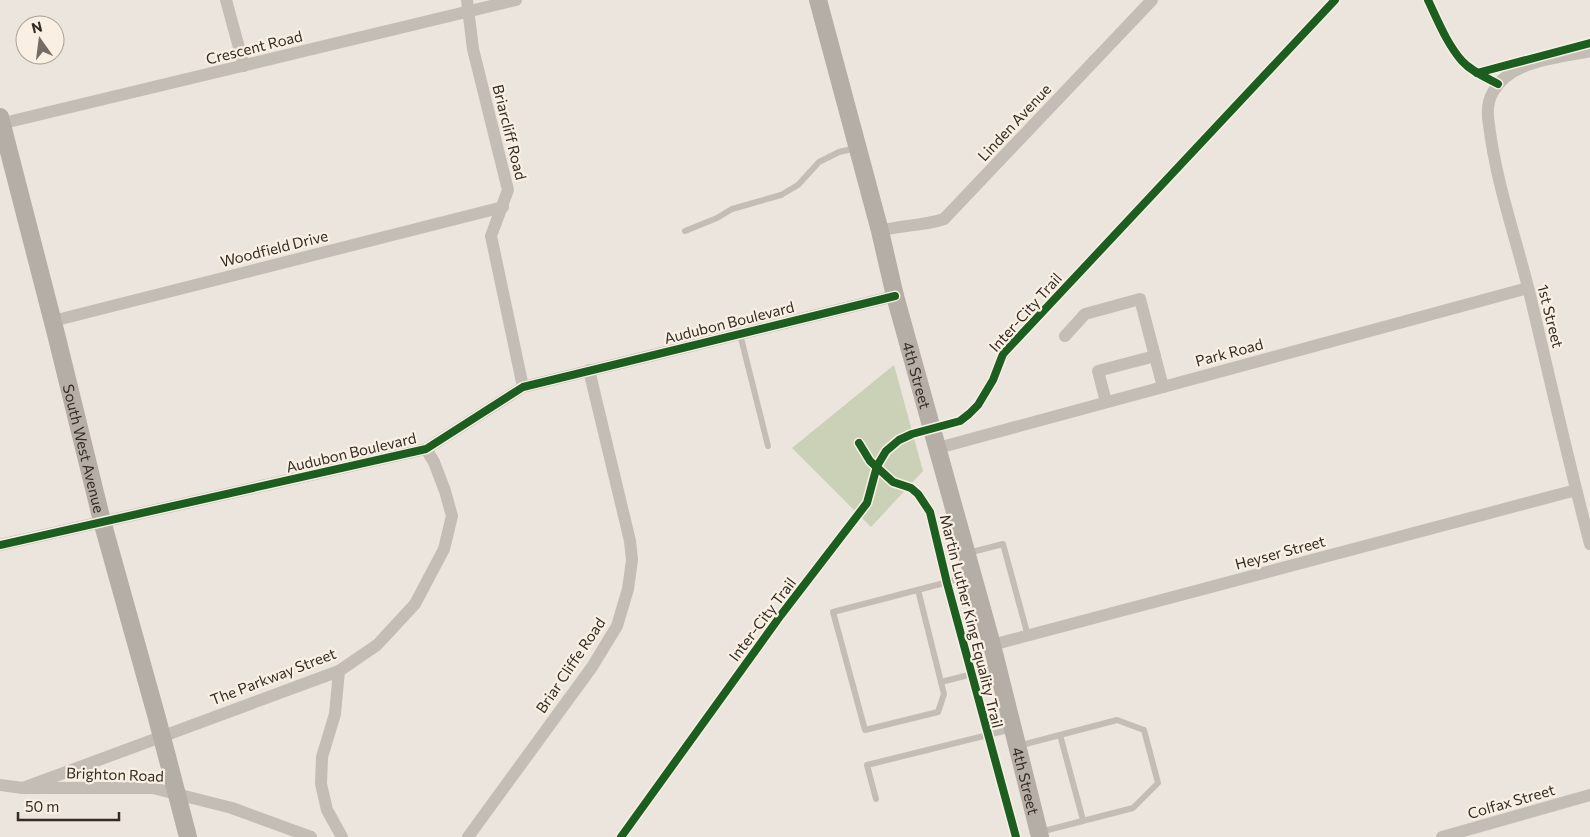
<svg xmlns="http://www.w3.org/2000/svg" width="1590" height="837" viewBox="0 0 1590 837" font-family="Commissioner,sans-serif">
	<rect width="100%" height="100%" fill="#ebe5dd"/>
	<!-- green -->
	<polygon fill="#cbd1b7" points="894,365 923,471 871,527 792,448"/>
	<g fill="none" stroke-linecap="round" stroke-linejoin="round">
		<!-- lane -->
		<g stroke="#c4bdb6" stroke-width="6">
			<polyline points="685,231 717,218 732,209 781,195 798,185 819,162 839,152 856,148"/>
			<polyline points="740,334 768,446"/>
			<polyline points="968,553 1003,544 1028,636"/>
			<polyline points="918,590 944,694 938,712 865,730 833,612 971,576"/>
			<polyline points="941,682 996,668"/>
			<polyline points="1060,735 1083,820"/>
			<polyline points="1018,746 1117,720 1144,730 1158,783 1133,808 1040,832"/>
			<polyline points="876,799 867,765 1012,729"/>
		</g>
		<!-- street -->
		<g stroke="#c4bdb6" stroke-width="12">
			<polyline points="226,0 244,66"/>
			<polyline points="467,0 473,49 508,190 491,236 523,387"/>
			<path d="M1590 51C1558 58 1510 60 1493 92 1487 102 1487 114 1489 125 1496 182 1515 235 1529 291 1549 375 1568 460 1590 544"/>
			<polyline points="0,124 516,0"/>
			<path d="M880 231C901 225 923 226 944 219L1152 0"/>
			<polyline points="53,321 503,207"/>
			<polyline points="1065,336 1085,314 1140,299 1163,387"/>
			<polyline points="1106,402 1098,371 1155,356"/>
			<polyline points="938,448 1528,288"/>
			<polyline points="0,545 426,449 523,387 895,296"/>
			<polyline points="992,645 1576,490"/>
			<polyline points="339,671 335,714 322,757 321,784 327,810 342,837"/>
			<polyline points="0,785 23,788 153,788 232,808 311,837"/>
			<polyline points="23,788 339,671 377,645 415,604 444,549 452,516 445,491 434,462 426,449"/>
			<polyline points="468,837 592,667 617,626 628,589 632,560 630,541 589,370"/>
			<polyline points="1442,837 1590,795"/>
		</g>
		<!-- secondary -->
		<g stroke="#b5aea7" stroke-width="18">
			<path id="s1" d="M818 0 880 231 895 296 992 645 1040 837"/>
			<path id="s2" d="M0 117 56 334 102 521 157 718 188 837"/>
		</g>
		<defs>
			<g id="cycleway">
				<path d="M1428 0C1438 21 1447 44 1462 61 1471 71 1485 77 1498 84"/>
				<polyline points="1477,73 1590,43"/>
				<polyline points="859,443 870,461 893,482 911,488 918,494 930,512 947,583 1016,837"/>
				<polyline points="0,545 426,449 523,387 895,296"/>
				<polyline points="621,837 781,615 867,503 877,466 886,451 899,440 912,434 960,421 969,414 978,405 993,380 1003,354 1335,0"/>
			</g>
		</defs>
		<!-- cycleway casing -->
		<use href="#cycleway" stroke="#f9f0e3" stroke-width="11"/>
		<!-- cycleway -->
		<use href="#cycleway" stroke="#1b5e20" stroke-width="8"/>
	</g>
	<g text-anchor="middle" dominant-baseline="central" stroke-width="4.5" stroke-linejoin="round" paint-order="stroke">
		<!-- street labels -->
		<g font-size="15" fill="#342b25" stroke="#f9f0e3">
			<text transform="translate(254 47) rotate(-14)">Crescent Road</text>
			<text transform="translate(1014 122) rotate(-47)">Linden Avenue</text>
			<text transform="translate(510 132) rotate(76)">Briarcliff Road</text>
			<text transform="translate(274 248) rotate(-14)">Woodfield Drive</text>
			<text transform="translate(1025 312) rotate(-48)">Inter-City Trail</text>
			<text transform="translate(1551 316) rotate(76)">1st Street</text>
			<text transform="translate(729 322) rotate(-14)">Audubon Boulevard</text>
			<text transform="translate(1229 352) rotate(-15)">Park Road</text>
			<text stroke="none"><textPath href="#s1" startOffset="388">4th Street</textPath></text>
			<text stroke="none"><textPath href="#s2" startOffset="342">South West Avenue</textPath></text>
			<text transform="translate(351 452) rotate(-13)">Audubon Boulevard</text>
			<text transform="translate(1280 552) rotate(-15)">Heyser Street</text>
			<text transform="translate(762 619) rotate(-53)">Inter-City Trail</text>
			<text transform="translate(972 621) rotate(76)">Martin Luther King Equality Trail</text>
			<text transform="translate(570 665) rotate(-56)">Briar Cliffe Road</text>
			<text transform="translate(273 676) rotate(-21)">The Parkway Street</text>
			<text transform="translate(115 774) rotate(2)">Brighton Road</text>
			<text stroke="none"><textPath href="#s1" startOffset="808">4th Street</textPath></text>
			<text transform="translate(1511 801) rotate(-16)">Colfax Street</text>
		</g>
	</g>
	<!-- north arrow -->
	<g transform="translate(40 40) rotate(346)"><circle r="24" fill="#f9f0e3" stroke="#aaa197"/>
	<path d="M0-4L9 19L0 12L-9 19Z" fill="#746c65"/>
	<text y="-8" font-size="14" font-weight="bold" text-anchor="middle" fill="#342b25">N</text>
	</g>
	<!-- scale -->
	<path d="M18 812v8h101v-8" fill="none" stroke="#342b25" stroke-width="2.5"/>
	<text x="25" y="812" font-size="15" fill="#342b25" stroke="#f9f0e3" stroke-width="4" paint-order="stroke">50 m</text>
</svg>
